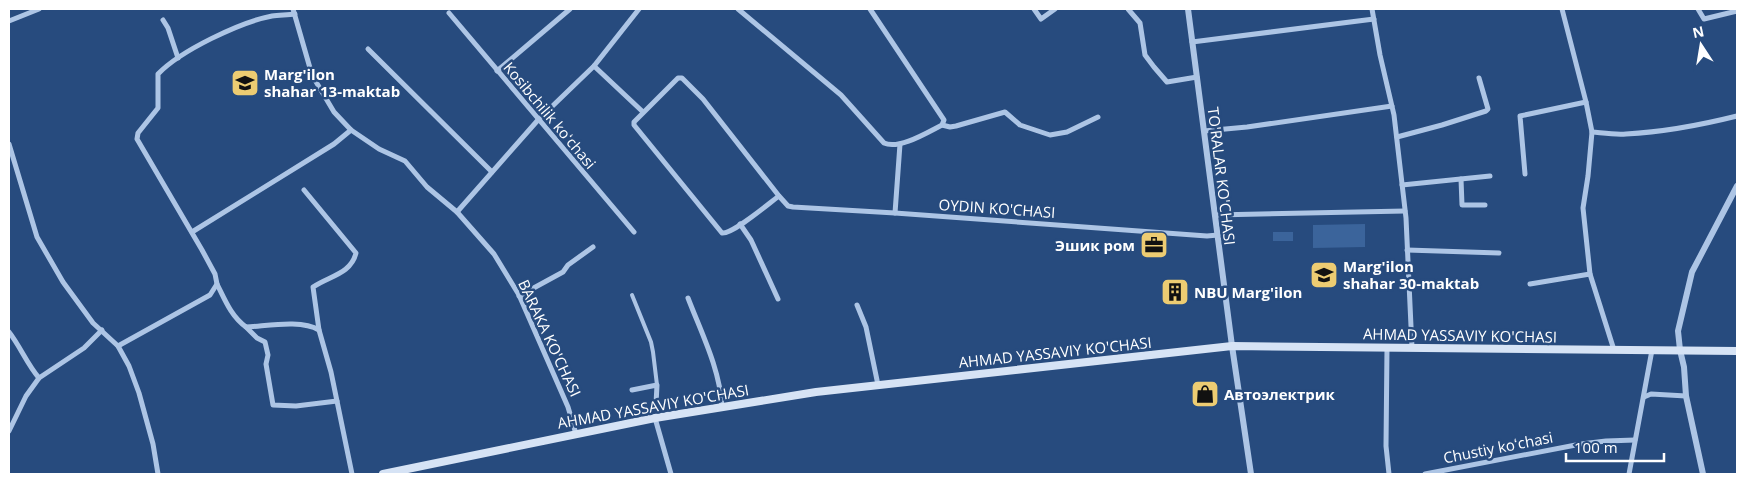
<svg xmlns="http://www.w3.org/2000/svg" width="1746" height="483" viewBox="0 0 1746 483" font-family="'Open Sans',sans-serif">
	<rect width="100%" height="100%" fill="#274b7e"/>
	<!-- green -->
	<g fill="#3b649b">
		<polygon points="1365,224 1365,247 1313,248 1313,225"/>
		<rect x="1273" y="232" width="20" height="9"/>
	</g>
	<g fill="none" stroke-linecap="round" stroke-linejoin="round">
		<!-- pedestrian -->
		<polyline stroke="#adc5e5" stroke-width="4" points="632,295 651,342 653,352 657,385"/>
		<!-- minor -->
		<g stroke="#adc5e5" stroke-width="5">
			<polyline points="293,9 312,75 334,112 351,130 379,149 405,161 427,187 457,212 494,254 519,295 568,407 576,434"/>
			<path d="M738 9 841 95 884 143C899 150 928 132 942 125L944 120 870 9"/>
			<polyline points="1034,9 1041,19 1055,9"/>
			<polyline points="1128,9 1140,23 1145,55 1154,67 1167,82 1197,77"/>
			<polyline points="1372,9 1380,55 1394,115 1406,218 1412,348"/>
			<polyline points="1562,9 1586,102 1592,132 1588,176 1583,208 1590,274 1614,350"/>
			<polyline points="1698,9 1704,19 1737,11"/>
			<polyline points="449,13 634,232"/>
			<polyline points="163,20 168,28 178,58"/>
			<polyline points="9,21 39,9"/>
			<polyline points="1192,42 1374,19"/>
			<polyline points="368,49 492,172"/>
			<polyline points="594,66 643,112"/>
			<polyline points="497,71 570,9"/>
			<polyline points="942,125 950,127 956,126 1005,112 1020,125 1050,135 1067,132 1098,117"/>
			<polyline points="1204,131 1247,127 1392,106"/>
			<path d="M1592 132C1603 133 1615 135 1626 134 1664 132 1701 125 1737 116"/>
			<polyline points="1397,137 1442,125 1486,111 1488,109 1479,78"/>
			<polyline points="9,144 37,237 63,282 93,323 118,346 129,366 139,393 153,444 158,474"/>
			<polyline points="1525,174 1520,116 1586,102"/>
			<polyline points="1461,179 1462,205 1485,205"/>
			<polyline points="1402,185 1490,176"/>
			<path d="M304 190 356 253C351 274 329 276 313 287L319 330"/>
			<path d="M779 196C768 204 733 234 722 233L634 125V122L678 78H682L703 99 779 196 788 206 793 207 895 213 1207 236 1218 235"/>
			<polyline points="457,212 538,120 594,66 639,9"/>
			<polyline points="895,213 900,144"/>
			<polyline points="1215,215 1405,211"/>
			<polyline points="740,224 751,240 778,299"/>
			<polyline points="192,232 334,144 351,130"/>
			<polyline points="1407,250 1499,253"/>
			<path d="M217 284C225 300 231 316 246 327 267 326 301 319 319 330L331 372 352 474"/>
			<polyline points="1530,284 1590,274"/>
			<polyline points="519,296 563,272 568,265 593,247"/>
			<path d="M688 298C701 332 720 369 722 407"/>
			<polyline points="857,305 866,327 878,385"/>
			<polyline points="246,327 257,338 265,342 268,355 266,364 273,405 296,406 337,401"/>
			<path d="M9 332C20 346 27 364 39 378"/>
			<path d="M118 346 210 295 217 284 215 274 202 250 137 139 138 133 158 108V74C180 51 240 22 272 16 279 15 287 15 295 14"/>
			<polyline points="1387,348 1386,446 1389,474"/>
			<polyline points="632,390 657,385 656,404"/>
			<polyline points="1644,397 1651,394 1686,396"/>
			<polyline points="655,418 671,474"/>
			<polyline points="9,431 26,396 39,378 84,348 102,330"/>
			<polyline points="1425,474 1581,444 1606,441 1635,440"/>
			<polyline points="1629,474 1652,350"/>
		</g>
		<!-- tertiary -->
		<g stroke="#adc5e5" stroke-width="6">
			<polyline points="1188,9 1232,346 1251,474"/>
			<polyline points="1703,474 1686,396 1684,367 1680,350 1678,331 1692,272 1737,186"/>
		</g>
		<!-- secondary -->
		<polyline stroke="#d6e3f5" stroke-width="8" points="383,474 655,418 816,392 1232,346 1737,351"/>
	</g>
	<!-- icons -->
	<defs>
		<symbol id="school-square" viewBox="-11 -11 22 22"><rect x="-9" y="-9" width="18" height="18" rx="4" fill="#edcc72" stroke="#274b7e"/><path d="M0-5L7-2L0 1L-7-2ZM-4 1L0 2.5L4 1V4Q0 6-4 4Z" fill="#111"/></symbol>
		<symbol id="office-square" viewBox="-11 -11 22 22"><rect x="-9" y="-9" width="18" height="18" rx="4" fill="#edcc72" stroke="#274b7e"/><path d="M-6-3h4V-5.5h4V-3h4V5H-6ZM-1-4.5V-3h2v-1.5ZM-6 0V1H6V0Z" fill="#111"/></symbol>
		<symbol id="building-square" viewBox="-11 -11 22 22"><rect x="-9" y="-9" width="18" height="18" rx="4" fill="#edcc72" stroke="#274b7e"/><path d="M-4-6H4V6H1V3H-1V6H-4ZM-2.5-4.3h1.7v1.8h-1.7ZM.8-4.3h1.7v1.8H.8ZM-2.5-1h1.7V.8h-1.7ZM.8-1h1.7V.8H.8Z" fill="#111"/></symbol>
		<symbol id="shop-square" viewBox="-11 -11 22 22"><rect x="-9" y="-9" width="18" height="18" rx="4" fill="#edcc72" stroke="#274b7e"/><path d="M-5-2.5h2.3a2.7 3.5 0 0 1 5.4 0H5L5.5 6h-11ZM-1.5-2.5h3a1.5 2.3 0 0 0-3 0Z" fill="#111"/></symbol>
	</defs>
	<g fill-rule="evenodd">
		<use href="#school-square" x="229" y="67" width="32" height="32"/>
		<use href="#office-square" x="1138" y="229" width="32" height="32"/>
		<use href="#school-square" x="1308" y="259" width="32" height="32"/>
		<use href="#building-square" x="1159" y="276" width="32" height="32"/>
		<use href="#shop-square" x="1189" y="378" width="32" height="32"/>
	</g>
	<g text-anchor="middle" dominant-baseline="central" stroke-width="5" stroke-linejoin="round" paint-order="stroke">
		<!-- poi labels -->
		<g font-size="15" font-weight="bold" fill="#fff" stroke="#274b7e" text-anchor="start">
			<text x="264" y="74">Marg'ilon<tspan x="264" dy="17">shahar 13-maktab</tspan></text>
			<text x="1135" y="245" text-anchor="end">Эшик ром</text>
			<text x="1343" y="266">Marg'ilon<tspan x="1343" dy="17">shahar 30-maktab</tspan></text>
			<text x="1194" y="292">NBU Marg'ilon</text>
			<text x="1224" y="394">Автоэлектрик</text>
		</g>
		<!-- street labels -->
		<g font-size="15" fill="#fff" stroke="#274b7e">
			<text transform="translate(550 115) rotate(50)">Kosibchilik koʻchasi</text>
			<text transform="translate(1222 176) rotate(83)">TO'RALAR KO'CHASI</text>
			<text transform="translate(997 208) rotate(4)">OYDIN KO'CHASI</text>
			<text transform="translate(1460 335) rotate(1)">AHMAD YASSAVIY KO'CHASI</text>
			<text transform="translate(550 338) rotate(65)">BARAKA KO'CHASI</text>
			<text transform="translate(1055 352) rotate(-6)">AHMAD YASSAVIY KO'CHASI</text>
			<text transform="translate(653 406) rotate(-10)">AHMAD YASSAVIY KO'CHASI</text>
			<text transform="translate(1498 447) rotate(-11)">Chustiy koʻchasi</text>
		</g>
	</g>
	<!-- border -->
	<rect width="1746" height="483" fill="none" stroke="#ffffff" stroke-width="20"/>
	<!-- north arrow -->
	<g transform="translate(1701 45) rotate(348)" stroke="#274b7e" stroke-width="4" paint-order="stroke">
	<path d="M0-4L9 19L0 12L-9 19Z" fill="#ffffff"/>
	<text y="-8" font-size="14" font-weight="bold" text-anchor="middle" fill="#ffffff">N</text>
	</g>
	<!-- scale -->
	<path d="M1566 453v8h98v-8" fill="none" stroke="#ffffff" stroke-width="2.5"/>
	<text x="1574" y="453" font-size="15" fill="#ffffff" stroke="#274b7e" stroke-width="4" paint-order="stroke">100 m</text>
</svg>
